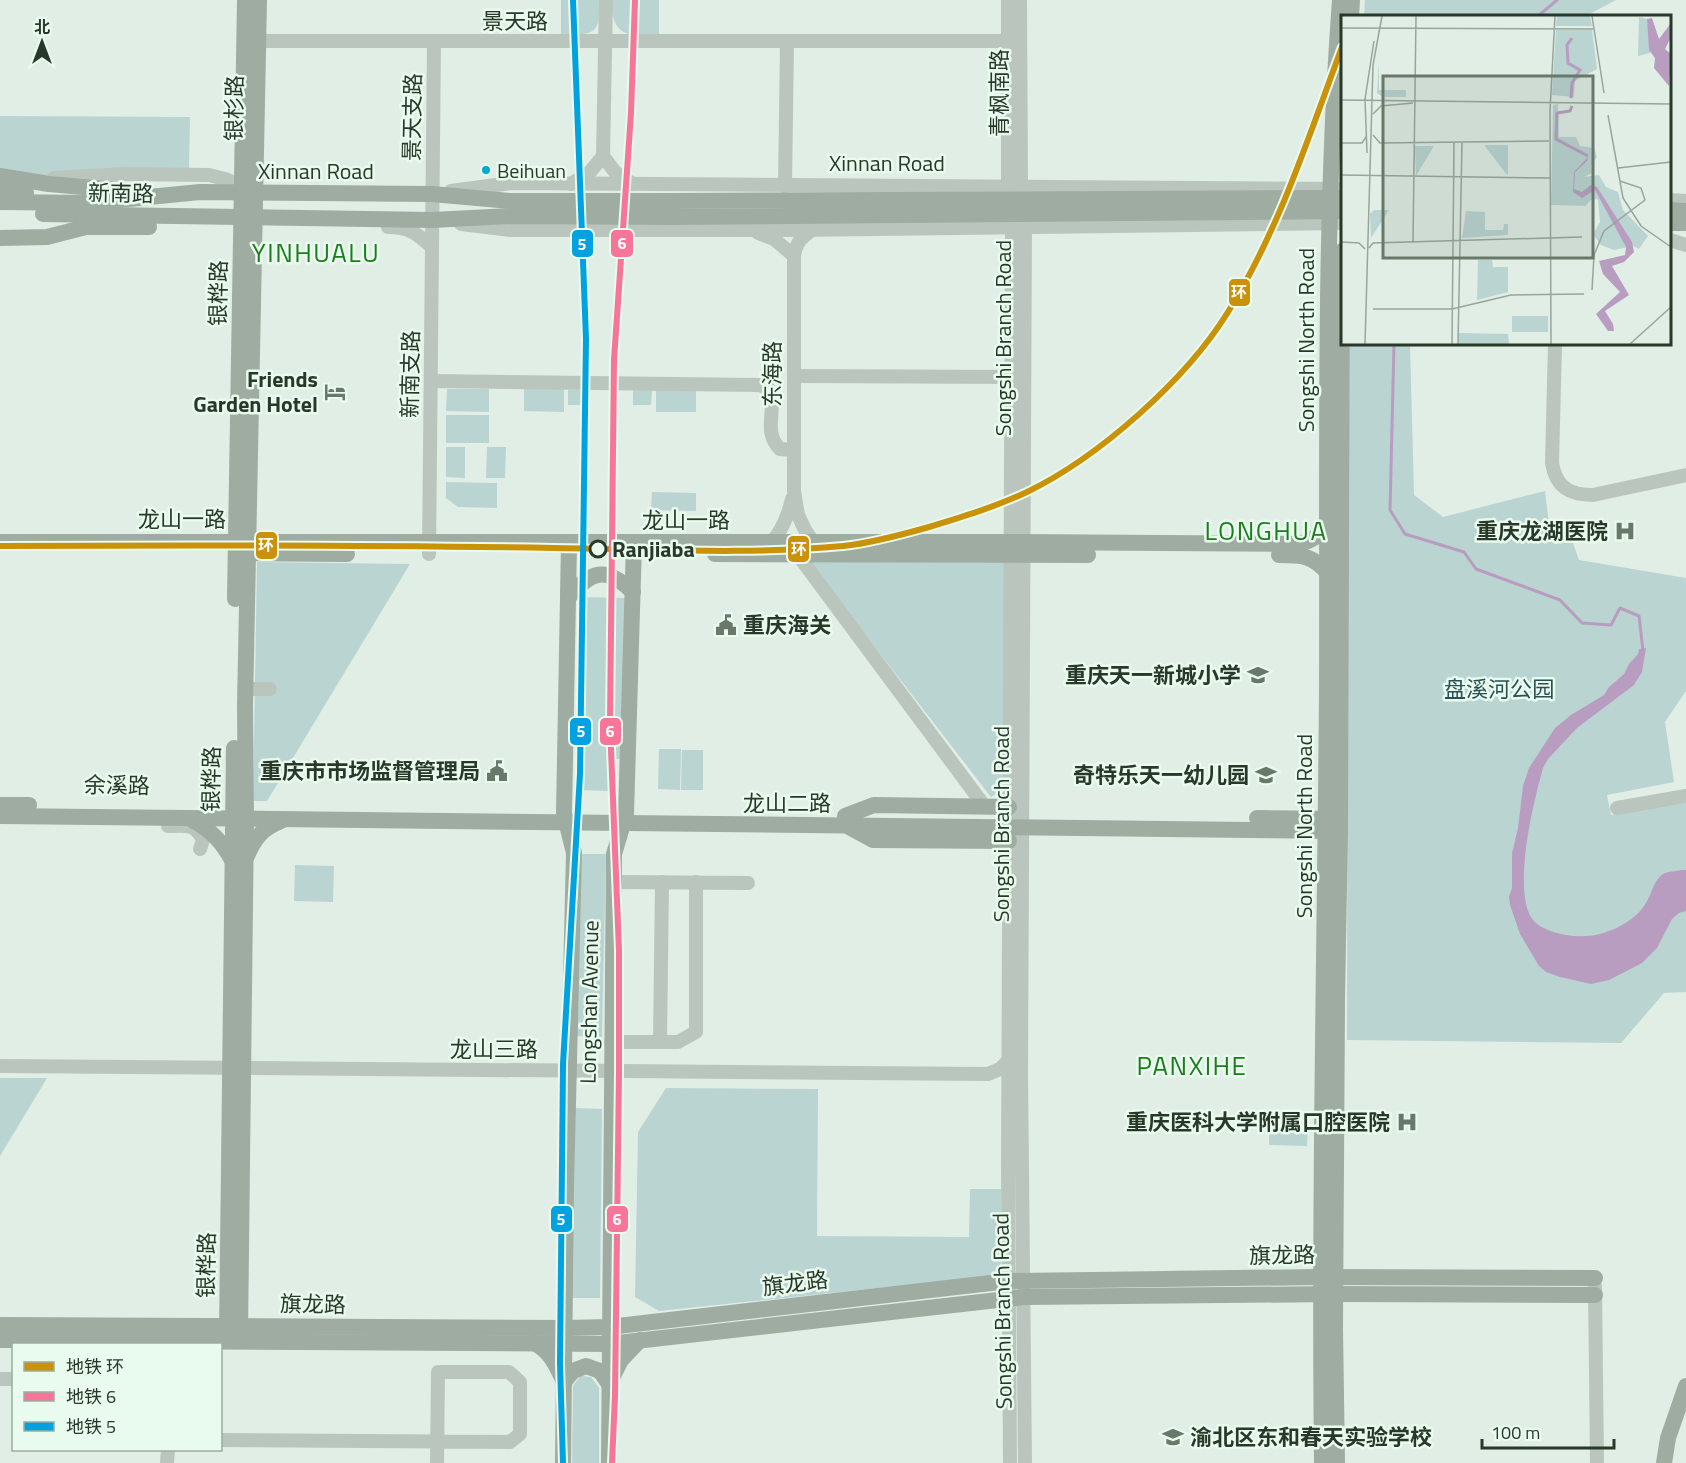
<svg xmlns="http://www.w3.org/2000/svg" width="1686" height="1463" viewBox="0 0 1686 1463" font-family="'Titillium Web','Noto Sans SC',sans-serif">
	<rect width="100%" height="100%" fill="#e1eee5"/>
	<!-- green -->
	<g fill="#bad4d2">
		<path d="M561 0H600C600 36 594 34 561 35Z"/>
		<path d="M612 0H659V36C628 36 611 37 612 0Z"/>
		<polygon points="1365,0 1616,0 1586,16 1364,16"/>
		<path d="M0 116 190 117 189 168C128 171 60 181 0 172Z"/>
		<polygon points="1348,344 1410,344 1414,495 1443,517 1545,491 1550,532 1562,529 1573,543 1579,560 1686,578 1686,691 1665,722 1674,782 1607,795 1611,815 1686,803 1686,992 1664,993 1621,1043 1347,1040"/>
		<polygon points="447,389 489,389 489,412 446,411"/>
		<polygon points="524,389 564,389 564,412 524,411"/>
		<rect x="568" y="390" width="19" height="15"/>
		<polygon points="633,390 652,390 651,405 633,405"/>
		<rect x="656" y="390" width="40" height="22"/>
		<rect x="446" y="415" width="43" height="28"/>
		<polygon points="446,447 465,447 465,478 446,477"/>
		<polygon points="487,447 506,447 505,478 486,478"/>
		<polygon points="446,482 497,483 497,508 458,507 446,498"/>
		<polygon points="652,492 696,493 696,511 651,510"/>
		<polygon points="807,559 1006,559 1005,788 991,797"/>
		<polygon points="257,562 410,564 267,801 253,801"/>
		<polygon points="582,597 625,598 621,759 609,759 608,791 577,790"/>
		<polygon points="659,749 681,749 680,790 658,789"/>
		<polygon points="682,750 703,750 703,790 681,790"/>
		<polygon points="581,854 606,854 602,1037 577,1036"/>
		<polygon points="295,865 334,866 333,902 294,901"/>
		<polygon points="0,1078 47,1078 0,1156"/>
		<polygon points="666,1088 818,1089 817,1236 969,1237 970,1189 1001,1189 1001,1275 659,1311 635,1297 638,1132"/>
		<polygon points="574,1108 602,1109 600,1298 572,1298"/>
		<polygon points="1269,1125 1308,1125 1307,1146 1269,1145"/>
		<polygon points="580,1376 591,1377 599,1388 599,1463 572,1463 573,1386"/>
	</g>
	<!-- water -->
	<path fill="#b89dc1" d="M1646 648 1642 672 1634 685 1577 728 1548 759 1543 768C1534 800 1509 900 1536 923 1544 930 1556 933 1566 935 1588 939 1608 934 1627 922 1635 917 1641 911 1646 903 1652 894 1654 878 1665 873 1671 871 1678 871 1683 870H1686V911L1679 913 1672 919 1657 948 1642 963 1609 980 1591 984 1560 977 1546 972 1539 966 1520 934 1510 905 1509 897 1512 888V853L1518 828 1523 786 1529 768 1555 728 1571 715 1604 695 1609 687 1624 674 1629 664 1638 654 1639 649Z"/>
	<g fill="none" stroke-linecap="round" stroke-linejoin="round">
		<!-- stream -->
		<g stroke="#b89dc1" stroke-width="3">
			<polyline points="1538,16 1557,0"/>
			<polyline points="1394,344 1390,510 1405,534 1464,552 1476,569 1560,600 1582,623 1611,625 1620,608 1639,616 1643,651"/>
		</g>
		<!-- minor -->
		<g stroke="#bac6bd" stroke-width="14">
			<polyline points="1008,0 1008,186 1012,228 1008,1170 1010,1463"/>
			<polyline points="1020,0 1021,186 1025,228 1021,1074 1025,1463"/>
			<polyline points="249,41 1008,41"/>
			<polyline points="603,156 606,0"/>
			<polyline points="603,156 615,172 633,184"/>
			<polyline points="54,178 124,174 209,175 225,179 250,190"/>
			<polyline points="571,184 590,172 603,156"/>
			<polyline points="785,186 787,42"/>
			<polyline points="451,191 511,183 1342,189"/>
			<polyline points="1670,200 1686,201"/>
			<polyline points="461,224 511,230 796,230 1342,223"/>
			<path d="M388 227C410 227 416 233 432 247"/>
			<path d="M813 229C802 237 796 242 794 256V491L798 515 805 530 814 543"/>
			<polyline points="758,233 774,239 794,256"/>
			<polyline points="1670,240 1686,245"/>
			<path d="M1555 344 1552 463C1556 487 1569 495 1593 495L1686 475"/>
			<polyline points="794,376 1019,377"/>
			<path d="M431 381 759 385 768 388C779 409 761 430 780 449L793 450"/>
			<path d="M772 542C783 529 788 516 792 499"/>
			<polyline points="429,554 434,41"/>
			<polyline points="798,555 985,807"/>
			<polyline points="245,689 270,689"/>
			<polyline points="1617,808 1686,796"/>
			<path d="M168 826C185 826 195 823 203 840L200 849"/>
			<polyline points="613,882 748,883"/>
			<polyline points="611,1042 678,1042 696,1032 696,882"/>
			<polyline points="660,1042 662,882"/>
			<polyline points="0,1066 988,1074 1000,1069 1008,1061"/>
			<polyline points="1595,1286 1597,1463"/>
			<polyline points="0,1379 14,1379"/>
			<polyline points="220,1440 510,1442 520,1434 520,1382 509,1372 438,1372 437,1463"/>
			<polyline points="167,1463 168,1450"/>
		</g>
		<!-- major -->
		<g stroke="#9faca1" stroke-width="16">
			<polyline points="1351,16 1352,0"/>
			<polyline points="0,176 49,184 128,191"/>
			<polyline points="0,188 26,192"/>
			<polyline points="0,202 88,203 200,192 432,194 510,201 671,201"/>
			<polyline points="1670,210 1686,211"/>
			<polyline points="43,214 432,220 511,216 671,217"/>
			<polyline points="1670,223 1686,223"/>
			<polyline points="0,238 47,237 86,227 149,227"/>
			<path d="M0 542H1010L1299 544C1314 540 1320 535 1328 522"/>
			<polyline points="238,553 347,554"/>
			<polyline points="715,554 1088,555"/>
			<path d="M1279 555C1302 555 1312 555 1328 573"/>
			<path d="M568 598C591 571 605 565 633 592"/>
			<polyline points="235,599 245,0"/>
			<polyline points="0,805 29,805"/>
			<polyline points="0,816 1340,831"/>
			<polyline points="845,816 874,805 1009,807"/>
			<polyline points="1257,818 1340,819"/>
			<path d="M192 820C211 830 222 842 232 860"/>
			<polyline points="849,827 873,840 1009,841"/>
			<path d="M247 856C255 837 262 829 281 821"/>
			<polyline points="0,1325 565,1328 609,1327 1008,1281 1320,1277 1595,1278"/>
			<polyline points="227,1334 234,748"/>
			<polyline points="240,1335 246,819 245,706 259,0"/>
			<polyline points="0,1340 609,1344 1024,1297 1336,1294 1595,1295"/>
			<path d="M534 1343C551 1352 556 1365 564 1382L573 1371 586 1366 600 1371 609 1384 621 1360 640 1340"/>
			<polyline points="563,1463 566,1186 574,853 564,813 569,543"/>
			<polyline points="609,1463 614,854 626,814 634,543"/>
			<path d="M1322 1463C1319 1206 1325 948 1327 691 1328 461 1323 230 1340 0"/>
			<polyline points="1337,1463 1335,1328 1337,999 1340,831 1342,251"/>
			<polyline points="1664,1463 1668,1438 1686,1386"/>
		</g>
		<!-- major-bridge -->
		<g stroke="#9faca1" stroke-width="16">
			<polyline points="671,201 1342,198"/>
			<polyline points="671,217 1342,211"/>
		</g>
		<defs>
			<path id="metro-1" d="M0 546C185 545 369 545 554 548 649 549 747 555 843 546 871 543 901 535 929 527 962 517 995 507 1027 492 1099 457 1186 380 1228 312 1280 228 1308 138 1342 47"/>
			<polyline id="metro-2" points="612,1463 615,1396 619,1072 619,950 610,724 614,360 631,113 635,0"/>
			<polyline id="metro-3" points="563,1463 560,1363 563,1064 580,774 586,339 573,0"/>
		</defs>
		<!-- metro-1 casing -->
		<use href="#metro-1" stroke="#e9faee" stroke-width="10"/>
		<!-- metro-2 casing -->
		<use href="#metro-2" stroke="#e9faee" stroke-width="10"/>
		<!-- metro-3 casing -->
		<use href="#metro-3" stroke="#e9faee" stroke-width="10"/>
		<!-- metro-1 -->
		<use href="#metro-1" stroke="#ca9208" stroke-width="6"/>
		<!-- metro-2 -->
		<use href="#metro-2" stroke="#f67599" stroke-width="6"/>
		<!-- metro-3 -->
		<use href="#metro-3" stroke="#00a3e0" stroke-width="6"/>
	</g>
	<!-- icons -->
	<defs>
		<symbol id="hotel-bare" viewBox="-9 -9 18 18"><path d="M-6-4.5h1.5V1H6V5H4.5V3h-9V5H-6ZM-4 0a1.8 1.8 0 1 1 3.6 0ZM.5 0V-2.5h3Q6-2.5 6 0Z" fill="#69786b" stroke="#e9faee" stroke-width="2.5" paint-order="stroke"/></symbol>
		<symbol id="hospital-bare" viewBox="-9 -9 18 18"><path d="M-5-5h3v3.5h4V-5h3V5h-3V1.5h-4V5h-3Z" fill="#69786b" stroke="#e9faee" stroke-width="2.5" paint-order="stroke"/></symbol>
		<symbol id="civic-bare" viewBox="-9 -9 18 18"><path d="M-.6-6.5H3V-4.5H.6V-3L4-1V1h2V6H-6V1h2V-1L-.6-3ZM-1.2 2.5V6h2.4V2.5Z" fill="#69786b" stroke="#e9faee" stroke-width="2.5" paint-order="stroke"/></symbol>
		<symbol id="school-bare" viewBox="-9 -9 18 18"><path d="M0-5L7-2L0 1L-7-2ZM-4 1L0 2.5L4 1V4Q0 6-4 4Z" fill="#69786b" stroke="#e9faee" stroke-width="2.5" paint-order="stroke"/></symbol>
	</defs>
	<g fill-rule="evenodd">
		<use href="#hotel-bare" x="320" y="377" width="30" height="30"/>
		<use href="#hospital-bare" x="1610" y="516" width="30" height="30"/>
		<use href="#civic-bare" x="711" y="610" width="30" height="30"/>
		<use href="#school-bare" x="1243" y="660" width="30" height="30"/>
		<use href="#civic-bare" x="482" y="756" width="30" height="30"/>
		<use href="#school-bare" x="1251" y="760" width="30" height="30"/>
		<use href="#hospital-bare" x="1392" y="1107" width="30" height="30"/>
		<use href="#school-bare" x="1158" y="1422" width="30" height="30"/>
	</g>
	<!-- markers -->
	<circle fill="#00a9ce" stroke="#e9faee" stroke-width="2" cx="486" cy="170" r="5"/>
	<circle fill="#e9faee" stroke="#283829" stroke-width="3" cx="598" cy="549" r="8"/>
	<g text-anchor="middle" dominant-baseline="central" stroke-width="5" stroke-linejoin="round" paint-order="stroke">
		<!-- bus labels -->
		<g font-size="20" fill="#283829" stroke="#e9faee" text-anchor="start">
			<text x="497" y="170">Beihuan</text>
		</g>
		<!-- street labels -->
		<g font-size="22" fill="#283829" stroke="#e9faee">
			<text x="515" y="21">景天路</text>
			<text transform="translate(999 93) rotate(-90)">青枫南路</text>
			<text transform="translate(234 108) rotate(-89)">银杉路</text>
			<text transform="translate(412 117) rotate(-89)">景天支路</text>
			<text x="887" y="163">Xinnan Road</text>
			<text x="316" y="171">Xinnan Road</text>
			<text transform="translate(121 193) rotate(1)">新南路</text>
			<text transform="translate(218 293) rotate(-89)">银桦路</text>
			<text transform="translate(1003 338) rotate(-90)">Songshi Branch Road</text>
			<text transform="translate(1306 340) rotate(-90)">Songshi North Road</text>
			<text transform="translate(410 374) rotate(-89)">新南支路</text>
			<text transform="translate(772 374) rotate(-90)">东海路</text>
			<text x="182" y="519">龙山一路</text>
			<text x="686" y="520">龙山一路</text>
			<text transform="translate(211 779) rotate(-89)">银桦路</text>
			<text transform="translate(117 785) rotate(1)">余溪路</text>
			<text x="787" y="803">龙山二路</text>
			<text transform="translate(1001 824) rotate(-90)">Songshi Branch Road</text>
			<text transform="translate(1304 826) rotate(-90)">Songshi North Road</text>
			<text transform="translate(589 1002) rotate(-89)">Longshan Avenue</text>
			<text x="494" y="1049">龙山三路</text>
			<text transform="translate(1282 1255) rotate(-1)">旗龙路</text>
			<text transform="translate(206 1265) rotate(-89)">银桦路</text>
			<text transform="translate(795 1283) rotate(-7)">旗龙路</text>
			<text transform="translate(313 1304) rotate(1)">旗龙路</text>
			<text transform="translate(1002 1311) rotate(-91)">Songshi Branch Road</text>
		</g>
		<!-- poi labels -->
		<g font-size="22" font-weight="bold" fill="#283829" stroke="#e9faee" text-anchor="end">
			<text x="318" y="379">Friends<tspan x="318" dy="25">Garden Hotel</tspan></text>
			<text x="1608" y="531">重庆龙湖医院</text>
			<text x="743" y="625" text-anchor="start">重庆海关</text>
			<text x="1241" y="675">重庆天一新城小学</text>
			<text x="480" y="771">重庆市市场监督管理局</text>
			<text x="1249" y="775">奇特乐天一幼儿园</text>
			<text x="1390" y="1122">重庆医科大学附属口腔医院</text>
			<text x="1190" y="1437" text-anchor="start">渝北区东和春天实验学校</text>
		</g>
		<!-- stop labels -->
		<g font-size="22" font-weight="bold" fill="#283829" stroke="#e9faee" text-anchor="start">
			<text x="612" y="549">Ranjiaba</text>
		</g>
		<!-- park labels -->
		<g font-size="22" fill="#2b5157" stroke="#e9faee">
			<text x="1499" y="689">盘溪河公园</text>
		</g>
		<!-- quarter labels -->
		<g font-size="26" letter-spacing="1.5" fill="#1d7d1e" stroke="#e9faee">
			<text x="316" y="252">YINHUALU</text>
			<text x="1266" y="530">LONGHUA</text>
			<text x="1192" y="1065">PANXIHE</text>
		</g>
	</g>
	<!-- overview -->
	<g transform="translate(1341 15)">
		<rect width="330" height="330" fill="#e1eee5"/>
		<path d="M216 1H249L251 11H215ZM298 2 306 4 310 30 309 38 297 41ZM215 15H251L256 54 234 66 233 82 211 80ZM38 47V75H65V82H42L36 78ZM217 89 218 122H235L239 131 253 133 256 142 250 151 251 158 243 162 258 160 265 172 277 177 282 195 307 221 298 234 292 231 273 235 260 230 252 219 259 207 257 184 250 185 244 191 210 190 212 90ZM143 130H167V159L166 160ZM74 131H93L75 161ZM33 195H48L30 223 29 199ZM125 196 144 197V215H162L163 209H167V220L121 223ZM137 245H151L152 252H167V277L136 285ZM171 301H207V317H171ZM118 318 167 319 168 329H118Z" fill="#bad4d2"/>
		<path d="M311 3 318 24 330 8V22L324 34 330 39 328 71 313 53 314 43 308 35 306 4ZM247 142 246 146 234 157 233 174 241 177 250 170 256 172 291 227 293 237 283 247 271 251 288 280 264 296 272 309 273 316H267L255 299 279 277 262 259 258 246 284 240 285 232 254 175 241 183 232 177 233 157Z" fill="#b89dc1"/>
		<path fill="none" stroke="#b89dc1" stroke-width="3" d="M230 83 231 68 239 55 227 48 226 30 231 23M231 91 229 96 216 98 215 124 247 141"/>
		<path fill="none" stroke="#97a59a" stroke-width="1.5" d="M251 1 263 78M0 13 252 14M0 85 330 89M32 99 40 91 72 88M267 100 282 183 300 211 330 232M32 120 39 128 208 126M0 128H21L25 122M26 138 24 84 33 26M277 153 330 147M0 160 209 163M0 227 18 228 24 234M72 228 75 1M28 233 32 228 241 222M251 275 253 240 263 216 304 185 300 173 279 166M32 294H111L170 280 243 279M24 329 32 50 41 1M111 329 113 128M117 329 121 128M210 329 209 96 214 1M289 329 330 292"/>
		<path fill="#69786b" fill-opacity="0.15" stroke="#69786b" stroke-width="3" d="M42 61H252V243H42Z"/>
		<rect width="330" height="330" fill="none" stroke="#283829" stroke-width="3"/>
	</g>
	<g stroke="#e9faee" stroke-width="2">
		<rect x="610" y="229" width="24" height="29" rx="6" fill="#f67599"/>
		<rect x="571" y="229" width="23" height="29" rx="6" fill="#00a3e0"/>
		<rect x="1228" y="278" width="23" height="29" rx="6" fill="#ca9208"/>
		<rect x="255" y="531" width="23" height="29" rx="6" fill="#ca9208"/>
		<rect x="787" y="535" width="23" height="28" rx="6" fill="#ca9208"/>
		<rect x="599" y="717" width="23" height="29" rx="6" fill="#f67599"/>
		<rect x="569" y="717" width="23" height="29" rx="6" fill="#00a3e0"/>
		<rect x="550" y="1205" width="23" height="28" rx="6" fill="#00a3e0"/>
		<rect x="606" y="1205" width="23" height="28" rx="6" fill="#f67599"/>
	</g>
	<g font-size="16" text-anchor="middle" font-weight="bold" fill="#fff">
		<text x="622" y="249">6</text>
		<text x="582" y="250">5</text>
		<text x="1239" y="298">环</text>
		<text x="266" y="551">环</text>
		<text x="799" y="555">环</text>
		<text x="610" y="737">6</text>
		<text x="581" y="737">5</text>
		<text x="561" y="1225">5</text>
		<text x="617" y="1225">6</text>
	</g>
	<!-- legend -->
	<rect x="12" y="1343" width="210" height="108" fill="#e9faee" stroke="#9cac9f" stroke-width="1.5"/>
	<rect x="24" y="1362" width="30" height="9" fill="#ca9208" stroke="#9cac9f" stroke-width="1.5"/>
	<text x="66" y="1373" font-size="18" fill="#283829">地铁 环</text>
	<rect x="24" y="1392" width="30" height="9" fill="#f67599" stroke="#9cac9f" stroke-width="1.5"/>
	<text x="66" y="1403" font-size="18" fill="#283829">地铁 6</text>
	<rect x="24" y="1422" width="30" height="9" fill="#00a3e0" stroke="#9cac9f" stroke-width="1.5"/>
	<text x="66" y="1433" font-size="18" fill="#283829">地铁 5</text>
	<!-- north arrow -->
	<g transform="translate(42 42)" stroke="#e9faee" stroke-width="4.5" paint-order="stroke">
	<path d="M0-4.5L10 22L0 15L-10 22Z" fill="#283829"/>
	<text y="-9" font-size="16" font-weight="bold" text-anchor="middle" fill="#283829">北</text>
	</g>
	<!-- scale -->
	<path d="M1482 1439v9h132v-9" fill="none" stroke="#283829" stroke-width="3"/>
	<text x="1491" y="1439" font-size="18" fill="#283829" stroke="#e9faee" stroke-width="4.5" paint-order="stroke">100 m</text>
</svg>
